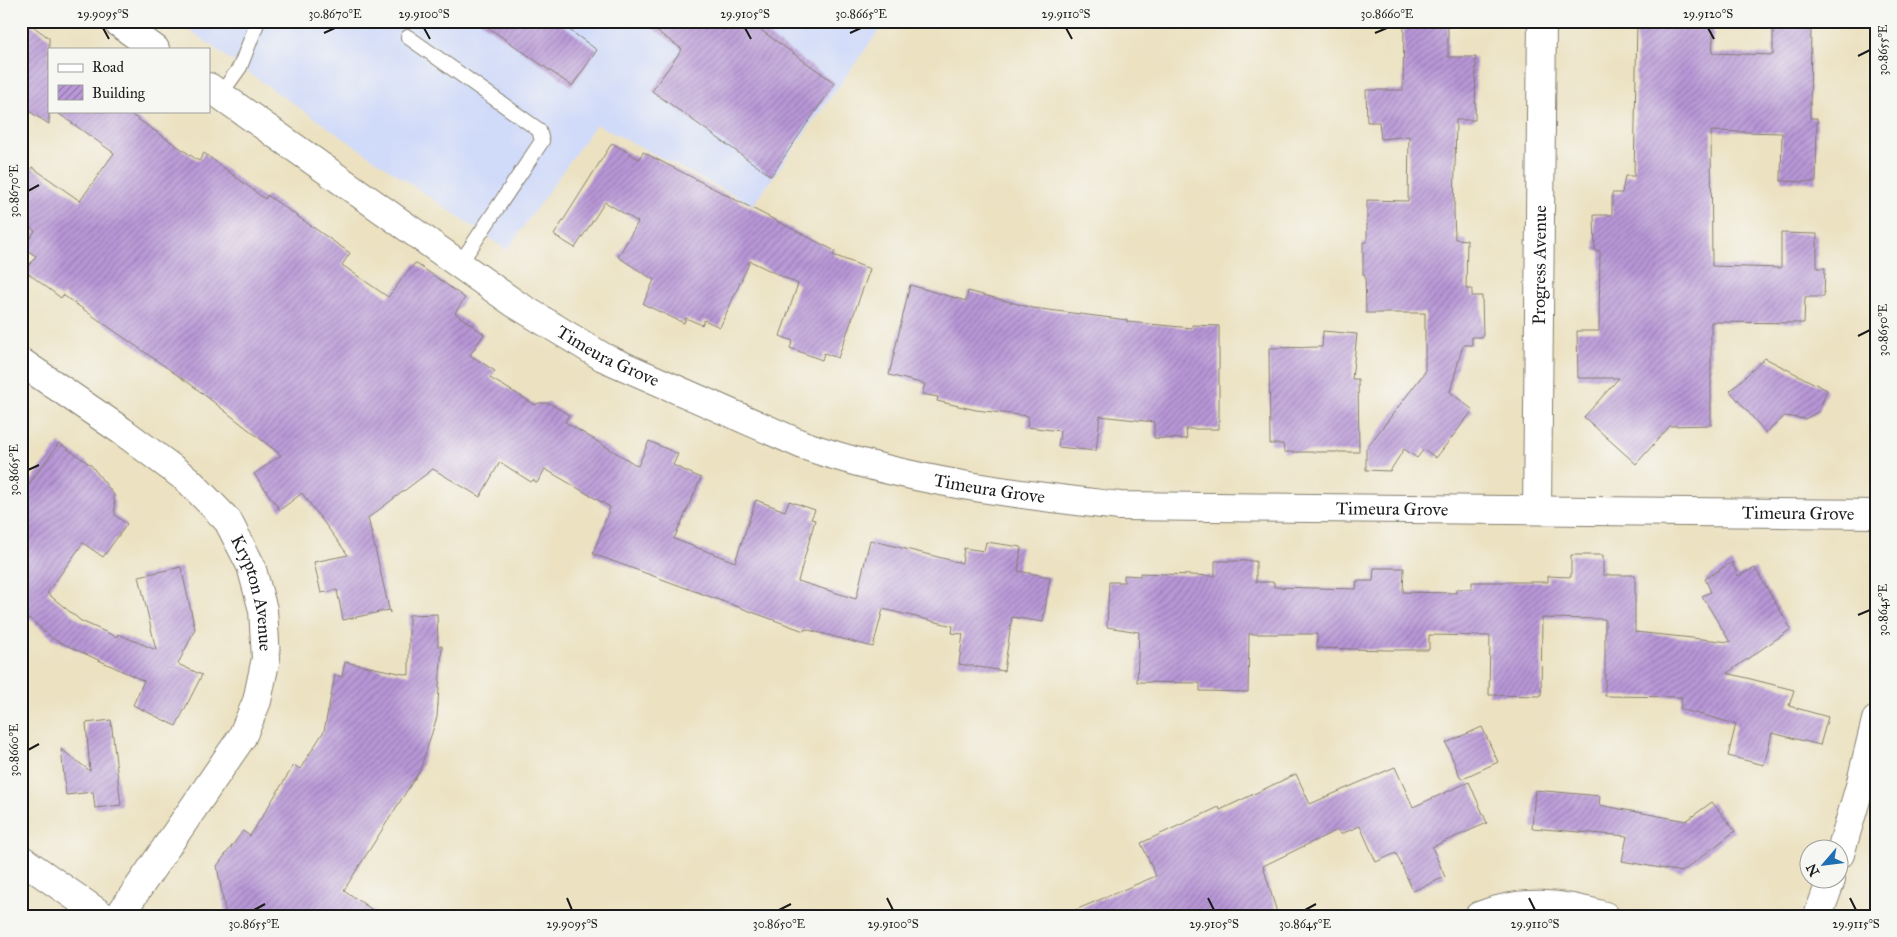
<svg xmlns="http://www.w3.org/2000/svg" width="1897" height="937" viewBox="0 0 1897 937" font-family="'IM FELL Great Primer',serif">
	<defs>
		<pattern id="building-hatch" width="6" height="6" patternUnits="userSpaceOnUse" patternTransform="scale(1.25)"><rect width="6" height="6" fill="#b897d7"/><path d="M-1 1l2-2M0 6l6-6M5 7l2-2" fill="none" stroke="#957aae"/></pattern>
	</defs>
	<rect width="100%" height="100%" fill="#f6f6f2"/>
	<filter id="ink" filterUnits="userSpaceOnUse"><feTurbulence type="fractalNoise" baseFrequency=".02" numOctaves="2"/><feDisplacementMap in="SourceGraphic" scale="10" xChannelSelector="R" yChannelSelector="G"/><feConvolveMatrix kernelMatrix="1 2 1 2 8 2 1 2 1" color-interpolation-filters="sRGB"/></filter>
	<filter id="wash" filterUnits="userSpaceOnUse"><feTurbulence type="fractalNoise" baseFrequency=".0096" numOctaves="4" result="noise"/><feDisplacementMap in="SourceGraphic" scale="20" xChannelSelector="R" yChannelSelector="G"/><feGaussianBlur stdDeviation="1.12" result="paint"/><feColorMatrix in="noise" values="0 0 0 0 0 0 0 0 0 0 0 0 0 0 0 0 0 1.4 0 .05"/><feComposite in="paint" operator="in"/></filter>
	<g filter="url(#wash)">
		<rect width="100%" height="100%" fill="#ece2c2"/>
		<!-- built -->
		<polygon fill="#d0daf9" points="190,21 886,21 753,205 596,124 507,250 240,67 186,27"/>
		<g id="blocks">
			<!-- building -->
			<g fill="url(#building-hatch)">
				<polygon points="21,21 26,21 49,38 49,124 21,106"/>
				<polygon points="479,21 557,21 597,50 572,86"/>
				<polygon points="642,21 748,21 835,83 771,176 652,91 682,49"/>
				<polygon points="1404,21 1448,21 1448,57 1476,57 1475,120 1456,120 1454,212 1455,239 1467,240 1466,289 1472,289 1472,296 1482,296 1483,337 1472,337 1472,345 1463,345 1450,392 1473,410 1436,458 1424,449 1417,458 1404,449 1390,471 1366,470 1366,449 1425,372 1425,313 1366,313 1365,275 1363,275 1363,242 1367,242 1367,200 1408,201 1409,136 1381,139 1379,122 1367,122 1366,90 1403,90"/>
				<polygon points="1637,21 1681,21 1714,25 1712,53 1773,55 1773,21 1811,21 1810,118 1817,118 1816,182 1781,181 1782,133 1711,131 1712,266 1781,268 1781,233 1817,234 1817,268 1825,268 1824,297 1805,297 1804,323 1711,322 1711,425 1670,426 1636,464 1584,417 1619,378 1578,378 1577,331 1599,331 1600,251 1595,251 1594,215 1612,215 1612,193 1622,193 1625,176 1634,176"/>
				<polygon points="55,111 126,111 199,161 204,153 265,199 267,195 350,253 342,265 388,297 415,263 436,277 465,298 455,313 484,334 470,355 495,371 490,378 536,405 538,403 549,403 569,415 565,422 638,466 649,441 678,454 673,465 701,478 674,539 735,562 756,500 785,511 789,501 815,510 811,519 815,520 798,581 856,599 870,540 962,563 964,548 984,551 986,542 1021,547 1018,571 1050,577 1043,622 1012,617 1004,671 959,664 963,634 952,633 953,626 883,609 873,647 805,629 804,631 593,554 610,507 545,469 537,483 533,480 531,482 500,462 480,497 433,469 368,518 390,613 389,610 343,620 337,590 321,593 314,562 348,555 302,493 280,510 254,474 281,455 193,386 63,295 61,298 25,271 36,256 23,248 35,231 21,221 21,182 32,167 80,201 114,153"/>
				<polygon points="612,143 639,159 643,152 835,251 833,255 870,269 838,358 824,353 822,360 790,348 793,341 780,336 798,284 750,261 720,327 704,320 702,325 686,318 684,323 643,304 654,280 618,257 638,222 605,202 575,248 554,235"/>
				<polygon points="910,285 966,301 968,291 1033,308 1127,320 1127,322 1192,328 1192,325 1219,326 1219,429 1186,429 1187,439 1154,438 1154,422 1100,416 1096,451 1058,447 1060,431 1027,427 1028,416 976,410 937,401 938,397 922,394 925,384 889,375"/>
				<polygon points="1323,331 1357,334 1352,379 1358,379 1359,452 1284,452 1283,444 1270,444 1269,348 1322,347"/>
				<polygon points="1765,358 1827,390 1819,411 1805,419 1785,416 1766,433 1730,391"/>
				<polygon points="59,443 91,465 114,495 115,515 127,524 103,557 83,543 47,593 81,621 117,637 118,634 156,650 139,576 181,567 195,629 178,664 202,675 176,726 133,705 144,681 53,639 29,618 21,629 21,495"/>
				<polygon points="1571,555 1603,555 1603,575 1635,575 1635,632 1730,642 1702,596 1711,592 1705,579 1732,562 1738,576 1755,568 1791,629 1727,673 1794,690 1789,706 1828,717 1820,745 1772,733 1764,765 1728,756 1736,724 1680,709 1682,697 1605,696 1605,619 1542,618 1541,696 1489,695 1490,636 1429,635 1429,650 1388,650 1317,648 1317,634 1249,634 1248,692 1200,691 1200,683 1137,682 1139,632 1107,627 1109,582 1124,582 1124,575 1140,576 1140,573 1215,576 1215,561 1256,561 1256,582 1274,582 1274,587 1356,589 1357,581 1373,581 1374,568 1404,568 1403,592 1456,593 1456,589 1472,589 1472,582 1548,582 1548,576 1571,577"/>
				<polygon points="437,614 438,646 442,646 437,717 420,770 344,890 381,916 226,916 217,866 243,831 250,836 294,765 300,769 324,731 335,675 342,677 345,662 409,675 409,615"/>
				<polygon points="111,720 121,805 95,808 93,792 66,795 61,749 90,771 86,723"/>
				<polygon points="1482,727 1498,762 1461,779 1446,743"/>
				<polygon points="1395,767 1413,807 1469,782 1487,823 1432,847 1445,877 1413,891 1396,853 1376,862 1360,826 1341,834 1337,830 1263,866 1278,916 1061,916 1156,876 1141,843 1219,807 1220,810 1296,774 1310,804"/>
				<polygon points="1535,790 1600,796 1599,805 1686,821 1712,802 1735,831 1682,872 1622,861 1627,836 1532,828"/>
			</g>
		</g>
	</g>
	<g filter="url(#ink)">
		<use href="#blocks" fill-opacity="0" stroke="#847f6f" stroke-width="1"/>
		<g fill="none" stroke-linecap="round" stroke-linejoin="round">
			<defs>
				<g id="service">
					<polyline points="408,37 539,130 542,141 459,265"/>
					<polyline points="220,95 240,67 258,21"/>
				</g>
				<g id="minor">
					<polyline points="116,21 155,49"/>
					<path id="s1" d="M209 87 514 303 603 357 803 445C906 481 1013 494 1120 506L1876 514"/>
					<path id="s2" d="M21 362 122 431 188 480 228 521 251 566 263 610 266 658 257 701 242 737 119 916"/>
					<path id="s3" d="M1537 509 1542 21"/>
					<polyline points="21,859 103,916"/>
					<path d="M1479 916C1521 899 1562 903 1605 916"/>
				</g>
				<g id="tertiary">
					<polyline points="1840,854 1860,786 1876,720"/>
					<polyline points="1818,916 1831,880"/>
				</g>
			</defs>
			<!-- service casing -->
			<use href="#service" stroke="#847f6f" stroke-width="16"/>
			<!-- minor casing -->
			<use href="#minor" stroke="#847f6f" stroke-width="30"/>
			<!-- tertiary casing -->
			<use href="#tertiary" stroke="#847f6f" stroke-width="30"/>
			<!-- service -->
			<use href="#service" stroke="#fff" stroke-width="14"/>
			<!-- minor -->
			<use href="#minor" stroke="#fff" stroke-width="28"/>
			<!-- tertiary -->
			<use href="#tertiary" stroke="#fff" stroke-width="28"/>
		</g>
	</g>
	<!-- ticks -->
	<path fill="none" stroke="#1c1c1c" stroke-width="2" d="M103 28 109 39M424 28 430 39M745 28 751 39M1066 28 1072 39M1708 28 1714 39M324 33 335 28M850 33 861 28M1375 33 1387 28M1858 56 1870 50M28 191 39 185M1858 336 1870 330M28 470 39 465M1858 615 1870 610M28 750 39 744M567 898 572 910M887 898 893 910M1208 898 1214 910M1529 898 1535 910M1850 898 1856 910M254 910 265 904M779 910 791 904M1305 910 1316 904"/>
	<g text-anchor="middle" dominant-baseline="central" stroke-width="5" stroke-linejoin="round" paint-order="stroke">
		<!-- street labels -->
		<g font-size="18" fill="#1c1c1c" stroke="#f6f6f2">
			<text stroke="none"><textPath href="#s3" startOffset="244">Progress Avenue</textPath></text>
			<text stroke="none"><textPath href="#s1" startOffset="482">Timeura Grove</textPath></text>
			<text stroke="none"><textPath href="#s1" startOffset="888">Timeura Grove</textPath></text>
			<text stroke="none"><textPath href="#s1" startOffset="1292">Timeura Grove</textPath></text>
			<text stroke="none"><textPath href="#s1" startOffset="1698">Timeura Grove</textPath></text>
			<text stroke="none"><textPath href="#s2" startOffset="339">Krypton Avenue</textPath></text>
		</g>
	</g>
	<!-- margin -->
	<rect width="1897" height="937" fill="none" stroke="#f6f6f2" stroke-width="55"/>
	<!-- legend -->
	<rect x="48" y="48" width="162" height="65" fill="#f6f6f2" stroke="#9f9f9c"/>
	<rect x="58" y="64" width="25" height="8" fill="#ffffff" stroke="#9f9f9c"/>
	<text x="92" y="72" font-size="15" fill="#1c1c1c">Road</text>
	<rect x="58" y="85" width="25" height="15" fill="url(#building-hatch)" stroke="#9f9f9c"/>
	<text x="92" y="98" font-size="15" fill="#1c1c1c">Building</text>
	<!-- north arrow -->
	<g transform="translate(1824 864) rotate(242)"><circle r="24" fill="#f6f6f2" stroke="#9f9f9c"/>
	<path d="M0-4L9 19L0 12L-9 19Z" fill="#1f6fb2"/>
	<text y="-8" font-size="14" font-weight="bold" text-anchor="middle" fill="#1c1c1c">N</text>
	</g>
	<rect x="28" y="28" width="1842" height="882" fill="none" stroke="#1c1c1c" stroke-width="2"/>
	<g font-size="12" text-anchor="middle" fill="#1c1c1c">
		<text x="103" y="18">29.9095°S</text>
		<text x="335" y="18">30.8670°E</text>
		<text x="424" y="18">29.9100°S</text>
		<text x="745" y="18">29.9105°S</text>
		<text x="861" y="18">30.8665°E</text>
		<text x="1066" y="18">29.9110°S</text>
		<text x="1387" y="18">30.8660°E</text>
		<text x="1708" y="18">29.9120°S</text>
		<text transform="translate(1883 50) rotate(-90)" y="4">30.8655°E</text>
		<text transform="translate(14 191) rotate(-90)" y="4">30.8670°E</text>
		<text transform="translate(1883 330) rotate(-90)" y="4">30.8650°E</text>
		<text transform="translate(14 470) rotate(-90)" y="4">30.8665°E</text>
		<text transform="translate(1883 610) rotate(-90)" y="4">30.8645°E</text>
		<text transform="translate(14 750) rotate(-90)" y="4">30.8660°E</text>
		<text x="254" y="928">30.8655°E</text>
		<text x="572" y="928">29.9095°S</text>
		<text x="779" y="928">30.8650°E</text>
		<text x="893" y="928">29.9100°S</text>
		<text x="1214" y="928">29.9105°S</text>
		<text x="1305" y="928">30.8645°E</text>
		<text x="1535" y="928">29.9110°S</text>
		<text x="1856" y="928">29.9115°S</text>
	</g>
</svg>
